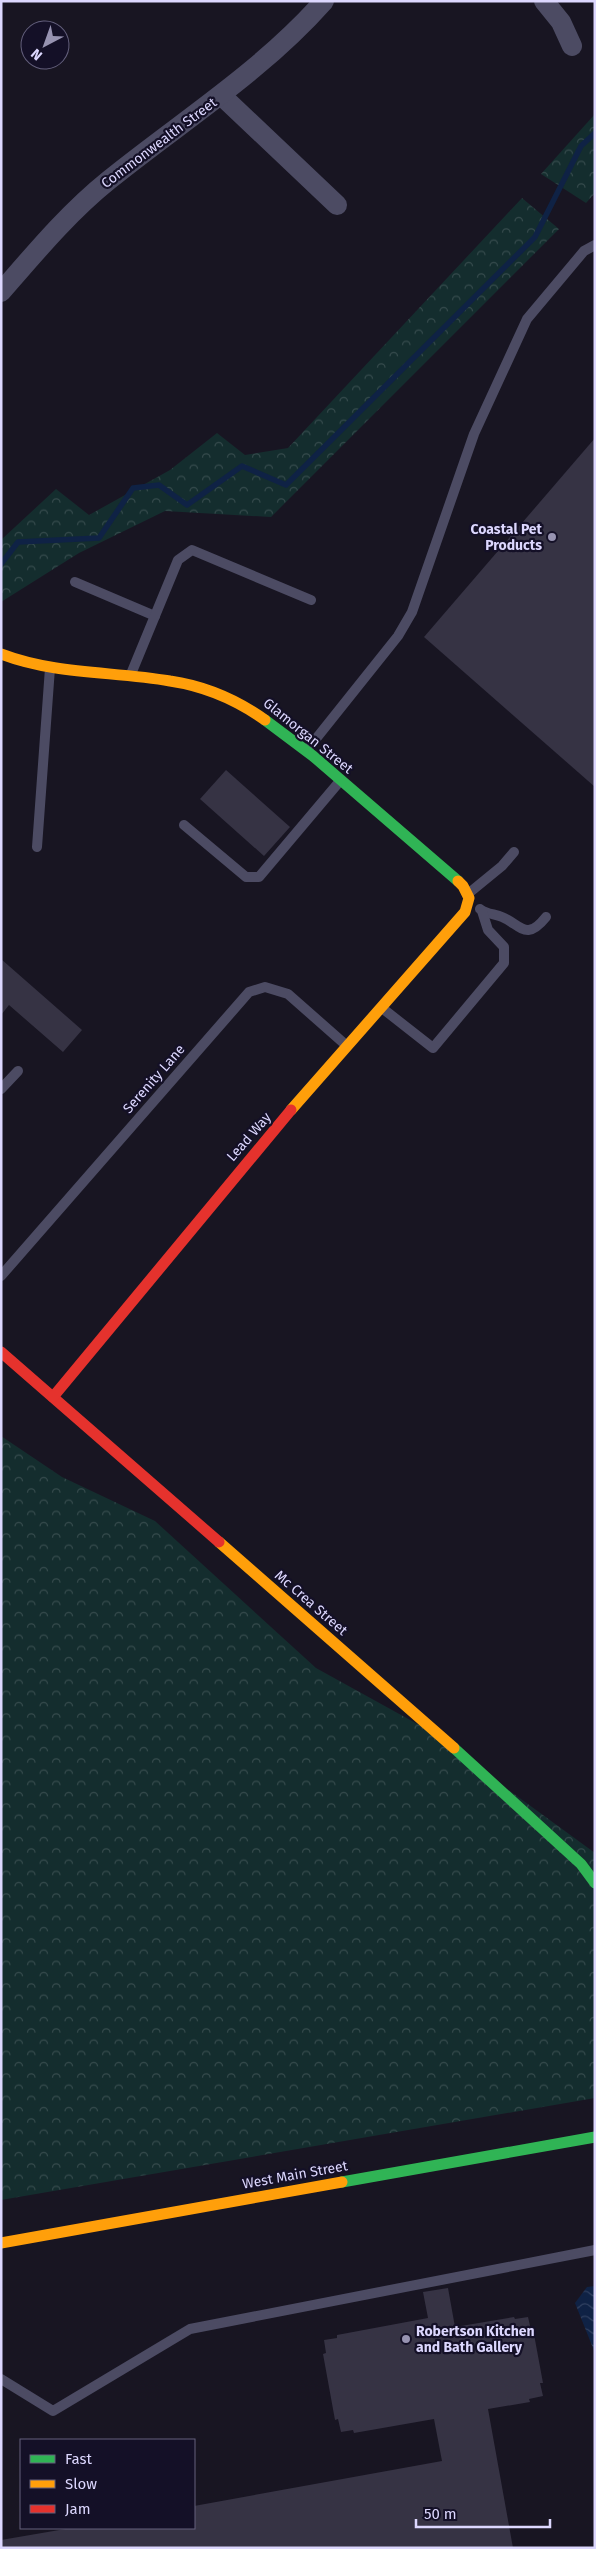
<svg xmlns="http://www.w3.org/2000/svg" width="596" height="2549" viewBox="0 0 596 2549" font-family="'Fira Sans',sans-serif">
	<defs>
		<pattern id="forest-crowns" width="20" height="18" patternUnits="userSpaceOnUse" patternTransform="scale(1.25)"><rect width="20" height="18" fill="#142d2e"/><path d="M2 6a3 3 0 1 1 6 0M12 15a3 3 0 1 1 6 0" fill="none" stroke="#364b4d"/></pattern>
		<pattern id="water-waves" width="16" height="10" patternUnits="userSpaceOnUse" patternTransform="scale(1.25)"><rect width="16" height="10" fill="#0f2245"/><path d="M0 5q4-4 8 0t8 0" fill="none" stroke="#314161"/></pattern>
	</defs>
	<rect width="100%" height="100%" fill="#181522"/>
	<!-- forest -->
	<g fill="url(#forest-crowns)">
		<polygon points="595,114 595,193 586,203 541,174"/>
		<polygon points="522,198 559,229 271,517 165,511 79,553 1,602 1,540 56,489 89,515 170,470 217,433 245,455 288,448"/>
		<polygon points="1,1436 62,1477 155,1521 316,1668 421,1726 595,1853 595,2098 1,2200"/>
	</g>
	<!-- water -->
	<polygon fill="url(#water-waves)" points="595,2286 595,2353 575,2303 587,2287"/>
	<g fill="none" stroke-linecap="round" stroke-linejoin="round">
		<!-- stream -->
		<polyline stroke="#0f2245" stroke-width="5.5" points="1,564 18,542 99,538 133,488 159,485 187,505 242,466 286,485 535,237 581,146 595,133"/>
	</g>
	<!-- building -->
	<g fill="#363344">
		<polygon points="595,438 595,787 424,637"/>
		<polygon points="226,770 290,827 264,856 200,799"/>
		<polygon points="1,959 82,1030 63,1052 9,1005 1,1015"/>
		<polygon points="448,2288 455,2327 514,2317 515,2319 528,2317 531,2330 533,2329 543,2383 540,2383 543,2396 529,2399 530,2402 488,2409 513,2548 1,2548 1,2540 71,2528 194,2528 194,2506 442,2461 434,2419 354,2433 353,2430 341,2432 338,2419 335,2420 323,2354 326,2353 324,2340 337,2338 337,2335 428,2318 423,2292"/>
	</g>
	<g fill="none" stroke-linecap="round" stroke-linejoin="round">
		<!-- lane -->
		<g stroke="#4c4b63" stroke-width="10">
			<polyline points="75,582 155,616"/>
			<polyline points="131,674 178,560 192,550 311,600"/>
			<polyline points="307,750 398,636 412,612 474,434 527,319 584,251 595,245"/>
			<polyline points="184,825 246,877 259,877 340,781"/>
			<polyline points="37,847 50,668"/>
			<polyline points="469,893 502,866 514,852"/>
			<path d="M480 909C486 914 495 914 502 917 521 925 526 942 546 917"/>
			<polyline points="382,1008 433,1048 504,963 504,947 488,930 482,911"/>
			<polyline points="1,1089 18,1071"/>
			<polyline points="1,1276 249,992 265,987 288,994 347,1046"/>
			<polyline points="1,2379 53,2411 190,2329 595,2250"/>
		</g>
		<!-- street -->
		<g stroke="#4c4b63" stroke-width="20">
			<polyline points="544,1 561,22 572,46"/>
			<polyline points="222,96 337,205"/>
			<path d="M1 292C35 253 68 213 109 180 182 121 261 72 324 1"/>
		</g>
		<!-- fast -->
		<g stroke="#30b455" stroke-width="11">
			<polyline points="265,720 313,756 458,881"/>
			<polyline points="454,1748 581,1864 595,1883"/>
			<polyline points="342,2182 595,2137"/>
		</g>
		<!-- slow -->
		<g stroke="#ff9f0a" stroke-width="11">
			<path d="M1 654C56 675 113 671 170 681 204 686 237 700 265 720"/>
			<polyline points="291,1110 465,912 469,898 463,886 458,881"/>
			<polyline points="219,1542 454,1748"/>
			<polyline points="1,2243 342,2182"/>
		</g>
		<!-- jam -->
		<g stroke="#e5322d" stroke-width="11">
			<polyline points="1,1352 219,1542"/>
			<polyline points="53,1397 291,1110"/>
		</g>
	</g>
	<!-- markers -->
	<g fill="#9793b1" stroke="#141027" stroke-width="2">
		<circle cx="552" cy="537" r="5"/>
		<circle cx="406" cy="2339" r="5"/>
	</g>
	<g text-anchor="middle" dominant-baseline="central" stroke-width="4.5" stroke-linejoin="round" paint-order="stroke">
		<!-- street labels -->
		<g font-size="14" fill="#dcd7fe" stroke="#141027">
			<text transform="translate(159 143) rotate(-37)">Commonwealth Street</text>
			<text transform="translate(308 736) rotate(39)">Glamorgan Street</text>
			<text transform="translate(154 1079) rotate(-49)">Serenity Lane</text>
			<text transform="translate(249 1137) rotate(-49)">Lead Way</text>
			<text transform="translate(311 1603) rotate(41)">Mc Crea Street</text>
			<text transform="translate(295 2175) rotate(-10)">West Main Street</text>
		</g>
		<!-- poi labels -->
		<g font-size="14" font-weight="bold" fill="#dcd7fe" stroke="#141027" text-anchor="end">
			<text x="542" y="529">Coastal Pet<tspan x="542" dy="16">Products</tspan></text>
			<text x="416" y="2331" text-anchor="start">Robertson Kitchen<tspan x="416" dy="16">and Bath Gallery</tspan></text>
		</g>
	</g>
	<!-- border -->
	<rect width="596" height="2549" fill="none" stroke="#dcd7fe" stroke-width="5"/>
	<!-- legend -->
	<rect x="20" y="2439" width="175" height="90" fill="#141027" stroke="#64607d"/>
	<rect x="30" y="2455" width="25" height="8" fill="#30b455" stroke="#64607d"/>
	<text x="65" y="2464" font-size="15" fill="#dcd7fe">Fast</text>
	<rect x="30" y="2480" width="25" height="8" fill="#ff9f0a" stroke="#64607d"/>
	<text x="65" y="2489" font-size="15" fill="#dcd7fe">Slow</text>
	<rect x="30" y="2505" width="25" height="8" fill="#e5322d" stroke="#64607d"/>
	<text x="65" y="2514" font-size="15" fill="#dcd7fe">Jam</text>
	<!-- north arrow -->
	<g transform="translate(45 45) rotate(221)"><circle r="24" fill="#141027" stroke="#64607d"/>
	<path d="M0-4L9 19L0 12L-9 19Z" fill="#9793b1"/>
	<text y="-8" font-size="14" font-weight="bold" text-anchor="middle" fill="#dcd7fe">N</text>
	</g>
	<!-- scale -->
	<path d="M416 2519v8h134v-8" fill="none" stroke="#dcd7fe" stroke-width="2.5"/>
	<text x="424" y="2519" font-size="15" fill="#dcd7fe" stroke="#141027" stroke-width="4" paint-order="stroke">50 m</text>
</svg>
